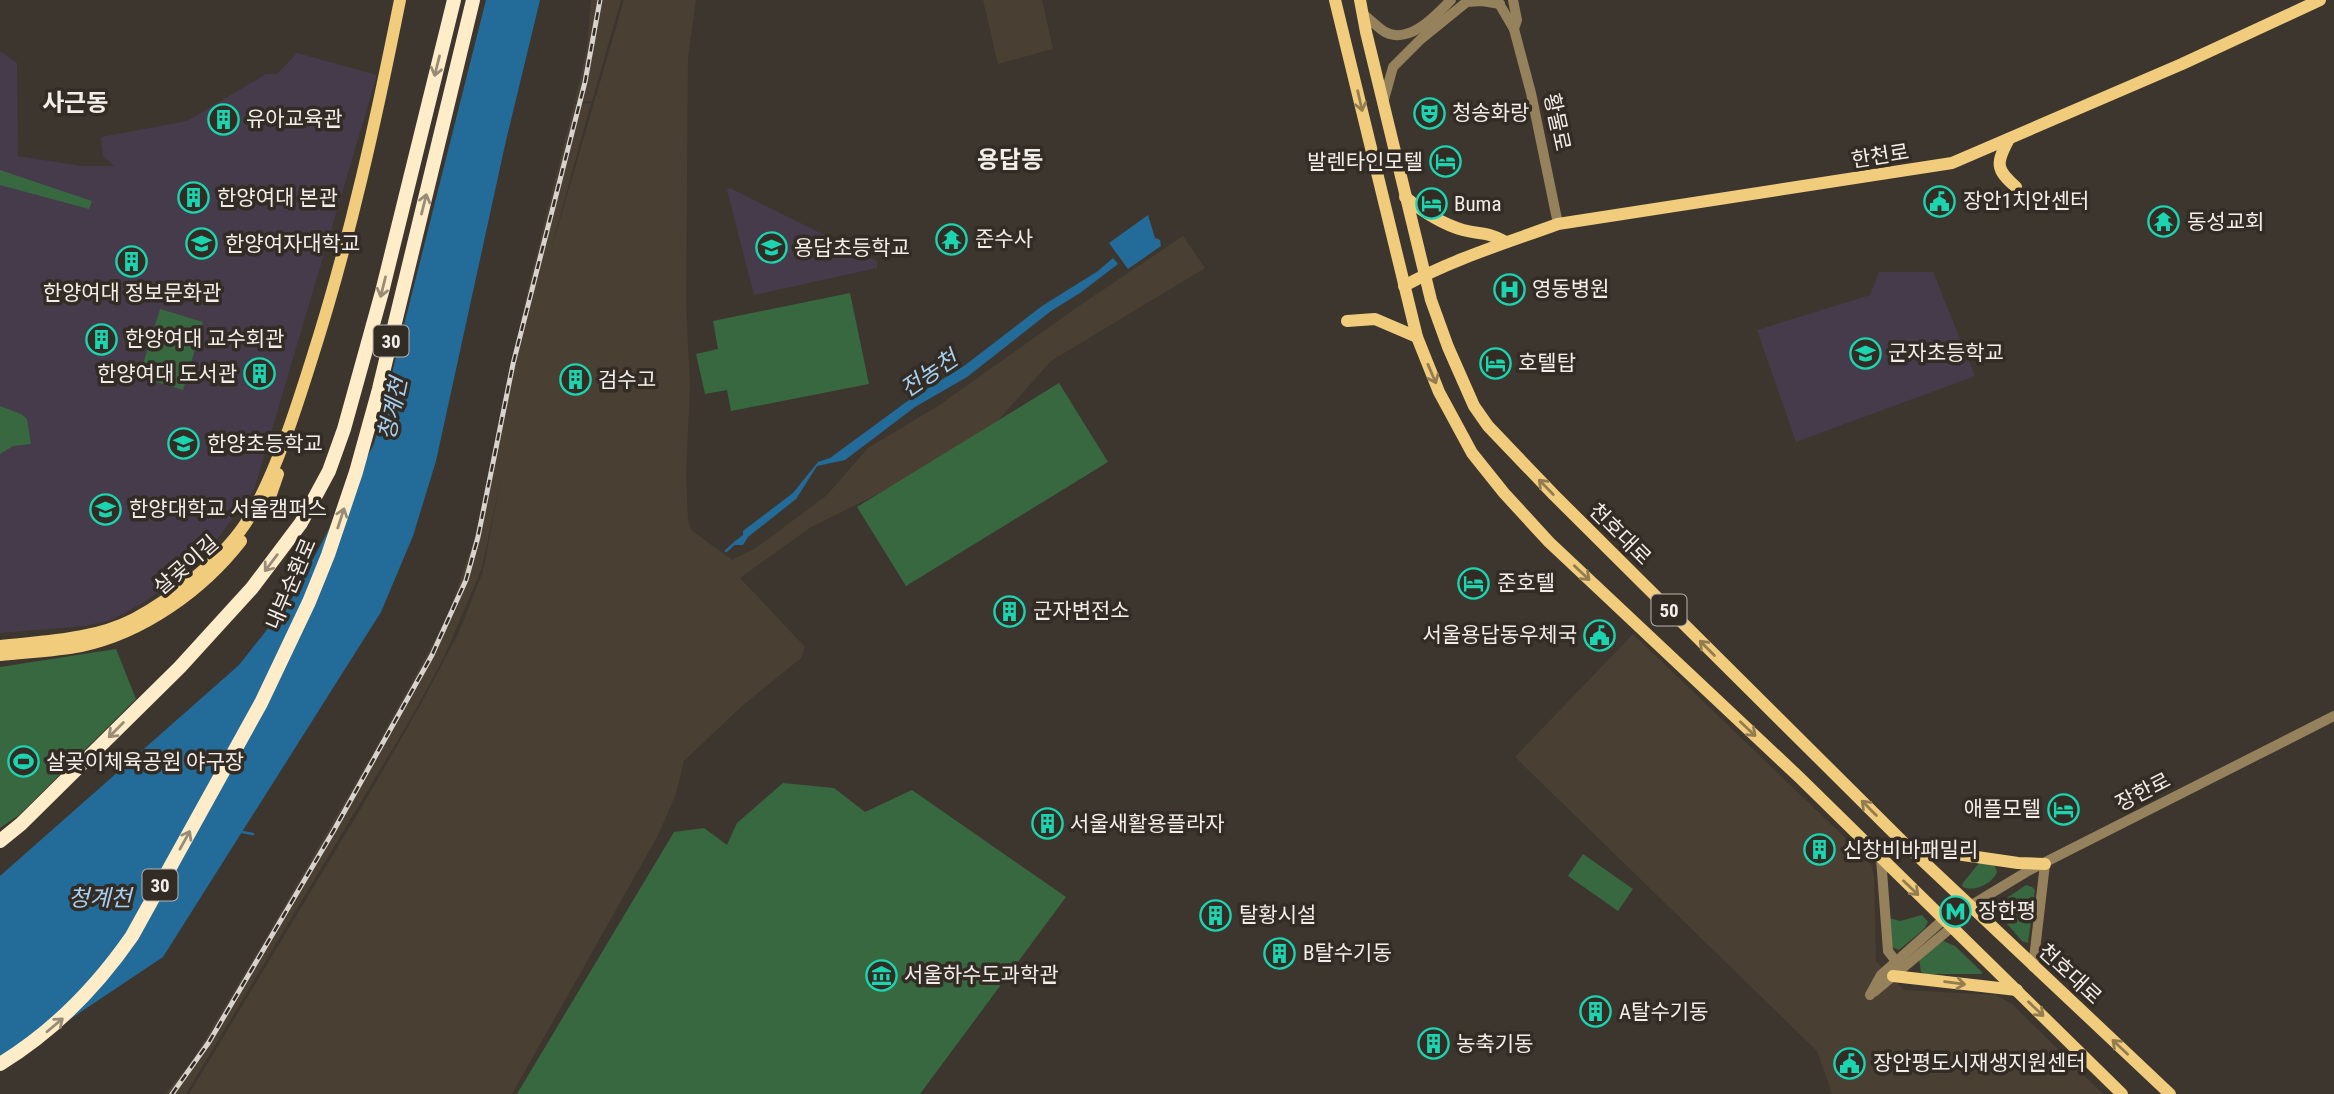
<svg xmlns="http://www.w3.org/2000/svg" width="2334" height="1094" viewBox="0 0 2334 1094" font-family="'Roboto Condensed','Noto Sans KR',sans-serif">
	<rect width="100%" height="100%" fill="#3d362f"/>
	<!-- built -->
	<g fill="#4a3f33">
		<polygon points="591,0 621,0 592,101 575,102 587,48"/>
		<polygon points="624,0 696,0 688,57 686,304 690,387 686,474 688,519 691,530 732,560 756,548 827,495 868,448 938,406 1079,306 1183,236 1205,268 1051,361 975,446 811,527 740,578 805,647 801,658 742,706 684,761 676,794 657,837 512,1094 189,1094 360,810 421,704 459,632 483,571 501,478 482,568 444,657 414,713 186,1094 165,1094 192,1061 264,941 370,758 447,618 474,540 529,284 574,104 591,103 549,257"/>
		<polygon points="983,0 1042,0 1053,49 998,64"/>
		<polygon points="1633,634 1868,860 1872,866 1874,877 1876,961 1904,990 1996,995 2012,1004 2103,1094 1832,1094 1817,1051 1515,757"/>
	</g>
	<!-- education -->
	<g fill="#453b4b">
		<polygon points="0,51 17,63 18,156 82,166 114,166 103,156 101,137 187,121 266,74 277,74 297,53 377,75 254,490 209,550 181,576 141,604 111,620 85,626 0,633"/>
		<polygon points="730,188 877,261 877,268 754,295 727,190"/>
		<polygon points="1879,272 1933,272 1975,376 1796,442 1757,330 1870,295"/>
	</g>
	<!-- green -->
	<g fill="#38683f">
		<polygon points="0,170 92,201 89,209 0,185"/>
		<polygon points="850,293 869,384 731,411 727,390 705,394 696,354 718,349 713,321"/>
		<polygon points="160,309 203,322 183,390 139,377"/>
		<polygon points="1059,383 1108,462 906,586 857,507"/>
		<polygon points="0,406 21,414 27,419 31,444 13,446 0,454"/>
		<polygon points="116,649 136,699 19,815 0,828 0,667"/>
		<polygon points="783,783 834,788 865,812 912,790 1066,897 920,1094 517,1094 674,832 704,828 727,845 737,823"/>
		<polygon points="1583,854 1633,889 1618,911 1568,876"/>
		<path d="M1980 862 1995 866 1997 872C1992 884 1975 892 1963 887L1962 884Z"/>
		<polygon points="2026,885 2032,887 2035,890 2028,943 2022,941 1995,910 1998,904"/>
		<polygon points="1922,915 1928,922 1924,929 1899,950 1892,947 1889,918 1900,921"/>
		<polygon points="1943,941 1955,946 1982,972 1982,974 1925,974 1921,972 1919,959"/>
	</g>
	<!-- water -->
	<g fill="#236b99">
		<polygon points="486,0 540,0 505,145 436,461 413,536 381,612 163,957 0,1066 0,876 239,665 293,597 374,444"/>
		<polygon points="1148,215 1155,238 1160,240 1161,246 1128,269 1109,243"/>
		<polygon points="1113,258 1118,264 1080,293 1051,311 967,377 915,407 845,460 817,466 796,499 748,537 743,545 735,545 734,542 743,535 743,531 793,493 818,462 830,458 909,400 964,366 1042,306 1098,271"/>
	</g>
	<!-- pier -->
	<polygon fill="#3d362f" points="482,0 483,0 376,437 372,436"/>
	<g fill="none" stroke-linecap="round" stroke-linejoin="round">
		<!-- stream -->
		<g stroke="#236b99" stroke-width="2.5">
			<polyline points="726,551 736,542"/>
			<polyline points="242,832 253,834"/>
		</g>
		<!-- minor -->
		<g stroke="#95825d" stroke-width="10">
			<polyline points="1497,0 1514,29 1531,93 1558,224"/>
			<polyline points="1513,0 1517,20 1514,29"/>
			<polyline points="1467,2 1482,1 1500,4"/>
			<path d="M1364 15C1371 20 1378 28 1385 32 1410 45 1436 15 1451 0"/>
			<polyline points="1383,103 1393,67 1421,39 1469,0"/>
			<polyline points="1881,858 1888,951 1899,965"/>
			<polyline points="2033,967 2045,864"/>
			<polyline points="1874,992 1952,927 1968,909"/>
			<polyline points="1870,995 1881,975 1944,919 1970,906 2028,871 2334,716"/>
		</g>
		<!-- major -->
		<g stroke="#f1cc7c" stroke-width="12">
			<polyline points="1335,0 1417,337 1439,392 1472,453 1504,493 1549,542 1800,778 2122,1094"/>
			<polyline points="1360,0 1366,32 1431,300 1448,347 1474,406 1488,426 1554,495 1908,847 2170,1094"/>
			<path d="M2009 139C1996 163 1995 169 2016 187"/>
			<path d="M1405 197C1422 211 1442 224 1463 230 1481 235 1485 231 1504 241"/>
			<path d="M1404 286C1453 259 1506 243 1558 224L1952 163 2182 64 2320 0"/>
			<polyline points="1347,321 1375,319 1417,337"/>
			<polyline points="260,514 270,497 278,474"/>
			<path d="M0 646C45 641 93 640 134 619 174 598 226 556 249 518 276 473 297 406 313 355 350 239 376 120 400 0"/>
			<path d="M0 655C27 652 55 651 81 646 143 633 203 590 241 541"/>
			<polyline points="1908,847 2018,863 2045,864"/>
			<polyline points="1893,976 2017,990"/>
		</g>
		<!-- highway -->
		<g stroke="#ffedc9" stroke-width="14">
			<polyline points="0,841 21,824 180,667 252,588 301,523 329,471 344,429 382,292 454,0"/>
			<path d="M0 1064C54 1031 96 988 132 936L261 703 309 602 328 555 356 472 379 389 473 0"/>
		</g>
		<defs>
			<polyline id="rail" points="172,1094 209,1042 334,830 432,655 466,580 478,537 513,364 585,82 600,0"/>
		</defs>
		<!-- rail casing -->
		<use href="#rail" stroke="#d9d3ce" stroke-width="5"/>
		<!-- rail -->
		<use href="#rail" stroke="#332c25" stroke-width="2.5" stroke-dasharray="8" stroke-linecap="butt"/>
	</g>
	<!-- one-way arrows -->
	<defs><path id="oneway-shaft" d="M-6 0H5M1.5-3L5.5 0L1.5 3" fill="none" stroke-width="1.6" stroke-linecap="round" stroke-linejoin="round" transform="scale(1.75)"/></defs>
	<g stroke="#998c77">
		<use href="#oneway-shaft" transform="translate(437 66) rotate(104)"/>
		<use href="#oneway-shaft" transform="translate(424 204) rotate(-76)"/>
		<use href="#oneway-shaft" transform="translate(383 287) rotate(104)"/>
		<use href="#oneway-shaft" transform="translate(341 518) rotate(-72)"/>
		<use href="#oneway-shaft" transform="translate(271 563) rotate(127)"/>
		<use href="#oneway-shaft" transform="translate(116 730) rotate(135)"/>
		<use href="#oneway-shaft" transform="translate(185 840) rotate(-61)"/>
		<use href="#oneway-shaft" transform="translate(55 1025) rotate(-40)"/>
	</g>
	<g stroke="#927c50">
		<use href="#oneway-shaft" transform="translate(1360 101) rotate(77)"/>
		<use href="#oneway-shaft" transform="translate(1432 374) rotate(67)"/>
		<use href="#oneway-shaft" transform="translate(1546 487) rotate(-134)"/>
		<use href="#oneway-shaft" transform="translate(1582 573) rotate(43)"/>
		<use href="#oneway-shaft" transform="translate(1707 648) rotate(-135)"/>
		<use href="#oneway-shaft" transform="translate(1748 729) rotate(43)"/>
		<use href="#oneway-shaft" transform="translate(1869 808) rotate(-135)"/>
		<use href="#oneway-shaft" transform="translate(1911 888) rotate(44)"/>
		<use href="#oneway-shaft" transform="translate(1955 983) rotate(7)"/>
		<use href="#oneway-shaft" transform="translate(2036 1009) rotate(44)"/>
		<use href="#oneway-shaft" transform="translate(2120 1047) rotate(-137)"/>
	</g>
	<!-- icons -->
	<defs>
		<symbol id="theatre-ring" viewBox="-11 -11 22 22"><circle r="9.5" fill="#332c25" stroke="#1bd5b1" stroke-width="1.5"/><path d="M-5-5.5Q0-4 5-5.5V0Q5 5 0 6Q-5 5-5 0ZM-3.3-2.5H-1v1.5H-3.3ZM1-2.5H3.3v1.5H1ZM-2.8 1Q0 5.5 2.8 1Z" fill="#1bd5b1"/></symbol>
		<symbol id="building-ring" viewBox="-11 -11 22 22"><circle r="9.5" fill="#332c25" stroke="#1bd5b1" stroke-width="1.5"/><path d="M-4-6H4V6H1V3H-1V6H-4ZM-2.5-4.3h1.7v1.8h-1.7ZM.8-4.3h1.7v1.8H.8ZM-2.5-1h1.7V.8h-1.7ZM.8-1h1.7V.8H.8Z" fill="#1bd5b1"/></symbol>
		<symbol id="hotel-ring" viewBox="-11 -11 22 22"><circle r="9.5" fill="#332c25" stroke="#1bd5b1" stroke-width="1.5"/><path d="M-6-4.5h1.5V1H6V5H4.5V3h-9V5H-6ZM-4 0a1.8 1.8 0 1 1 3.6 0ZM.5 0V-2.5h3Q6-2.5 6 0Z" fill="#1bd5b1"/></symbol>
		<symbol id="civic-ring" viewBox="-11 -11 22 22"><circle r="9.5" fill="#332c25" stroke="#1bd5b1" stroke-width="1.5"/><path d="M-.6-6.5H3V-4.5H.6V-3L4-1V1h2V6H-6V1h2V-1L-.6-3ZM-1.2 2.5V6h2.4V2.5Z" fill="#1bd5b1"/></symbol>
		<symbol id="temple-ring" viewBox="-11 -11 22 22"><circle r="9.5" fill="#332c25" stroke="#1bd5b1" stroke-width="1.5"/><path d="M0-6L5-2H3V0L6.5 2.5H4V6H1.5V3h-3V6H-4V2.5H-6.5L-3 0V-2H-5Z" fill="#1bd5b1"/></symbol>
		<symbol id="university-ring" viewBox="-11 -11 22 22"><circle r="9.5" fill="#332c25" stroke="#1bd5b1" stroke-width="1.5"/><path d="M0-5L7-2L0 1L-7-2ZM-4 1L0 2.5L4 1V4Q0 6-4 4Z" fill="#1bd5b1"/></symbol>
		<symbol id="school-ring" viewBox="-11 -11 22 22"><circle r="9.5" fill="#332c25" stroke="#1bd5b1" stroke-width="1.5"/><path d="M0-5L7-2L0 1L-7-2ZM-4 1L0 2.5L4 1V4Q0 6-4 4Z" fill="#1bd5b1"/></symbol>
		<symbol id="hospital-ring" viewBox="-11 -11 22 22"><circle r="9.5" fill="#332c25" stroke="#1bd5b1" stroke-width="1.5"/><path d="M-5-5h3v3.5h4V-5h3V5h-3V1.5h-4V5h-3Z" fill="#1bd5b1"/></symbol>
		<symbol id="stadium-ring" viewBox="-11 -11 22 22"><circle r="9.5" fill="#332c25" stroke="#1bd5b1" stroke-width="1.5"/><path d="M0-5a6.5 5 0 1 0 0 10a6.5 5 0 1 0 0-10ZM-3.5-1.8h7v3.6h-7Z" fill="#1bd5b1"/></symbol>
		<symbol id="metro-ring" viewBox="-11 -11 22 22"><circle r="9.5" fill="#332c25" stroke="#1bd5b1" stroke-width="1.5"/><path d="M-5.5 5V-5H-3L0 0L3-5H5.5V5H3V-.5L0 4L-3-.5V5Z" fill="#1bd5b1"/></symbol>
		<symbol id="museum-ring" viewBox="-11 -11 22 22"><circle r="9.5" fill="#332c25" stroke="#1bd5b1" stroke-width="1.5"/><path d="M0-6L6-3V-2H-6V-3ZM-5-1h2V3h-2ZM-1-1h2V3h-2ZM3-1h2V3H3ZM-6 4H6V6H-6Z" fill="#1bd5b1"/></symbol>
	</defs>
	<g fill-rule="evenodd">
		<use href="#theatre-ring" x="1412" y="96" width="35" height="35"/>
		<use href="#building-ring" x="206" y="102" width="35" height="35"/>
		<use href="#hotel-ring" x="1428" y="144" width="35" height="35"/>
		<use href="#building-ring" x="176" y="180" width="35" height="35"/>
		<use href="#civic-ring" x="1922" y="184" width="35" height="35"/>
		<use href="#hotel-ring" x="1414" y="186" width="35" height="35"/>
		<use href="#temple-ring" x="2146" y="204" width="35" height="35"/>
		<use href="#temple-ring" x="934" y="222" width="35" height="35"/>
		<use href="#university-ring" x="184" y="226" width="35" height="35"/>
		<use href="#school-ring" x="754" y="230" width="35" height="35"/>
		<use href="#building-ring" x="114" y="244" width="35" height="35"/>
		<use href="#hospital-ring" x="1492" y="272" width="35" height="35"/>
		<use href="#building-ring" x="84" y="322" width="35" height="35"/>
		<use href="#school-ring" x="1848" y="336" width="35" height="35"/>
		<use href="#hotel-ring" x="1478" y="346" width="35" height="35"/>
		<use href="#building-ring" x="242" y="356" width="35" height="35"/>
		<use href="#building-ring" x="558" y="362" width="35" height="35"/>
		<use href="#school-ring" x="166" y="426" width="35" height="35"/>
		<use href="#university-ring" x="88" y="492" width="35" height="35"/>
		<use href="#hotel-ring" x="1456" y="566" width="35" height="35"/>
		<use href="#building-ring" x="992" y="594" width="35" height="35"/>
		<use href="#civic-ring" x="1582" y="618" width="35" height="35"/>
		<use href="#stadium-ring" x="6" y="744" width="35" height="35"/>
		<use href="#hotel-ring" x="2046" y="792" width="35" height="35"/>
		<use href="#building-ring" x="1030" y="806" width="35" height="35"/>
		<use href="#building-ring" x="1802" y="832" width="35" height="35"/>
		<use href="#metro-ring" x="1938" y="894" width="35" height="35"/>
		<use href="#building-ring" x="1198" y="898" width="35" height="35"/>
		<use href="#building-ring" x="1262" y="936" width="35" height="35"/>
		<use href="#museum-ring" x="864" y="958" width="35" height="35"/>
		<use href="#building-ring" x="1578" y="994" width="35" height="35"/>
		<use href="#building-ring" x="1416" y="1026" width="35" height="35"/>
		<use href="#civic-ring" x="1832" y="1046" width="35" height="35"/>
	</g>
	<g text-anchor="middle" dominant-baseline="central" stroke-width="7" stroke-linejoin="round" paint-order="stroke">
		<!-- shield labels -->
		<g fill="#332c25" stroke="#b9b3ae" stroke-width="2">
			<rect x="373.5" y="325.5" width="35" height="31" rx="5"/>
			<rect x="1651.5" y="594.5" width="35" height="31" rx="5"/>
			<rect x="142.5" y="869.5" width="35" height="31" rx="5"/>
		</g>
		<g font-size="19" font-weight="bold" fill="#f2ede8">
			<text x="391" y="341">30</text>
			<text x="1669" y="610">50</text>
			<text x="160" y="885">30</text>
		</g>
		<!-- poi labels -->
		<g font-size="21" fill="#f2ede8" stroke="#332c25" text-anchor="start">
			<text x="1452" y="113">청송화랑</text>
			<text x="246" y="119">유아교육관</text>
			<text x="1423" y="162" text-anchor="end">발렌타인모텔</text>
			<text x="217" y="198">한양여대 본관</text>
			<text x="1963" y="201">장안1치안센터</text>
			<text x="1454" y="204">Buma</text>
			<text x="2187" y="222">동성교회</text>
			<text x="975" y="239">준수사</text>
			<text x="225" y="244">한양여자대학교</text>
			<text x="794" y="248">용답초등학교</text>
			<text x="1532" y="289">영동병원</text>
			<text x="132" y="293" text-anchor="middle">한양여대 정보문화관</text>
			<text x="125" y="339">한양여대 교수회관</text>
			<text x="1888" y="353">군자초등학교</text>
			<text x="1518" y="363">호텔탑</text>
			<text x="237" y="374" text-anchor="end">한양여대 도서관</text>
			<text x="598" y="380">검수고</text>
			<text x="207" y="444">한양초등학교</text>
			<text x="129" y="509">한양대학교 서울캠퍼스</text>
			<text x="1497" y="583">준호텔</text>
			<text x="1033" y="611">군자변전소</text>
			<text x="1577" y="635" text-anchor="end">서울용답동우체국</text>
			<text x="46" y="762">살곶이체육공원 야구장</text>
			<text x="2041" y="809" text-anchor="end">애플모텔</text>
			<text x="1070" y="824">서울새활용플라자</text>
			<text x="1843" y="850">신창비바패밀리</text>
			<text x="1978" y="911">장한평</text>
			<text x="1239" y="915">탈황시설</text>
			<text x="1303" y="953">B탈수기동</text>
			<text x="904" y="975">서울하수도과학관</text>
			<text x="1619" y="1012">A탈수기동</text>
			<text x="1456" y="1044">농축기동</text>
			<text x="1873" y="1063">장안평도시재생지원센터</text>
		</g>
		<!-- street labels -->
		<g font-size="21" fill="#f2ede8" stroke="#332c25">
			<text transform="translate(1557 122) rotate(78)">황물로</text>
			<text transform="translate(1880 156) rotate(-9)">한천로</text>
			<text transform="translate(1620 534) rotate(45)">천호대로</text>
			<text transform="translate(186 565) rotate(-41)">살곶이길</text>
			<text transform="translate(291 584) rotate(-67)">내부순환로</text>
			<text transform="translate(2143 792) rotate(-27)">장한로</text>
			<text transform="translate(2070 974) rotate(43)">천호대로</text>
		</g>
		<!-- water labels -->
		<g font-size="23" font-style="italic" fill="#a7d0f0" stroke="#332c25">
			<text transform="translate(929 374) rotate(-34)">전농천</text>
			<text transform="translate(393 409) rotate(-78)">청계천</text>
			<text x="100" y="898">청계천</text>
		</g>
		<!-- quarter labels -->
		<g font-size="24" font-weight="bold" fill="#f2ede8" stroke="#332c25">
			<text x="75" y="103">사근동</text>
			<text x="1010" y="160">용답동</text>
		</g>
	</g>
</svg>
